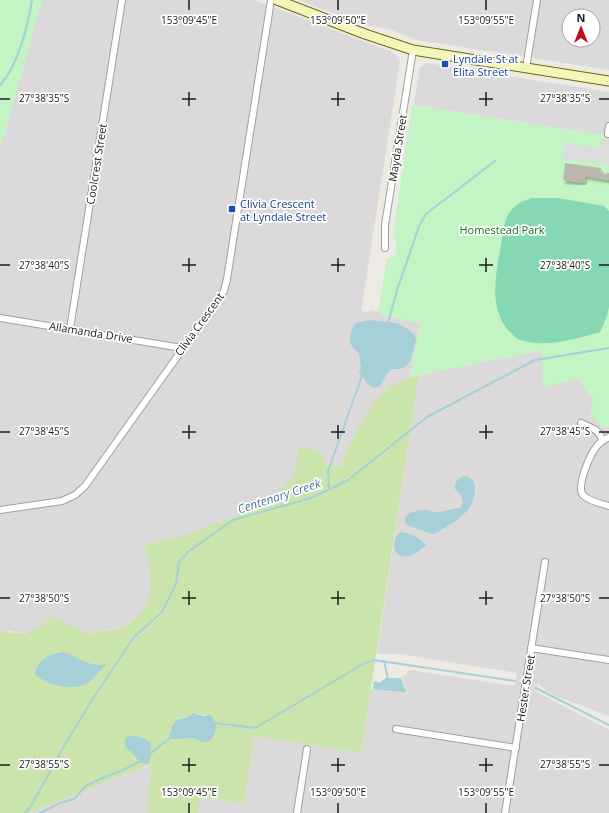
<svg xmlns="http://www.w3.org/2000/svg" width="609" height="813" viewBox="0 0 609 813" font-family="'Open Sans',sans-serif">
	<defs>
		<filter id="shadow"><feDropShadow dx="2" dy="3.5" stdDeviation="1" flood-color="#0004"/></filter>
	</defs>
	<rect width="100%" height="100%" fill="#ede9e3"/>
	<!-- residential -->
	<g fill="#dbd9da" fill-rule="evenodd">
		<polygon points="42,0 254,0 394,53 400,61 361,311 368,312 371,310 378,311 386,316 421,323 410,377 386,389 372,406 359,427 340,466 325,464 295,474 268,504 185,535 144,545 150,565 152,582 150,597 141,613 123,627 91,633 88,636 52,615 35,630 20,633 10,631 0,632 0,149"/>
		<path d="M299 0H609V70L416 40 389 29 363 25ZM569 16H593V40H569Z"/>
		<polygon points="427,63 609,92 609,136 414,105 420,67"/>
		<polygon points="542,350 576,379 579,380 594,400 601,427 609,427 609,716 556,696 545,690 538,683 535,691 609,730 609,813 198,813 201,797 244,804 254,736 361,753 371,689 408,694 402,677 410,670 515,686 517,673 399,654 377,654 419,375"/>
		<polygon points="153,764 146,811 154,813 28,813"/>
	</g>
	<!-- grass -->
	<path fill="#cbe4ac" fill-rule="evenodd" d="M419 375 361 753 254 736 244 804 201 797 198 813H154L146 812 152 764 28 813H0V632C7 631 12 633 19 633 33 634 43 624 52 615L88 635 91 633C101 631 113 630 122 627 127 625 131 621 135 618 158 599 151 570 144 545L185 535 268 504 295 474 299 446 322 453 325 464 340 466C353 440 364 409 386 390 393 383 410 377 419 375ZM63 652C77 657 89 667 105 664L92 680 86 684 55 653ZM197 713C203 716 206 714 212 716L216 723 201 742 194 738 170 737C169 720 184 717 197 713ZM134 736 148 740 151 743 150 751 145 764 128 749Z"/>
	<!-- park -->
	<g fill="#c2f5c3">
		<polygon points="0,0 42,0 0,149"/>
		<path d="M412 105 609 136V427H601L590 412 594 400 579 380 576 379 543 388 542 350 410 377 421 323 386 316 378 311 387 259 394 256C398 248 397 243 393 235Z"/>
	</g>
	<!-- pitch -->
	<path fill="#86d7b3" d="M532 198H558L604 206 609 211V307L607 316 600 332C576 339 541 349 518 339 515 338 512 333 509 331 488 308 496 273 501 245 502 236 504 221 509 213 516 203 521 202 532 198Z"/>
	<!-- parking -->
	<polygon fill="#dcdcdc" points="604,134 609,135 609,167 604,164 562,159 564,143 601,148"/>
	<!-- water -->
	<g fill="#a6d0d8">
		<path d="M369 320 397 323 408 329 415 335 416 340 410 361 405 367 400 369H392L388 372 379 387 374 388 368 384 359 373 361 367 359 353C347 347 348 332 356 323Z"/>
		<path d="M466 476C472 478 474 481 475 487 476 512 454 522 436 533L432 534 407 525C399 512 419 510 428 510 431 511 434 512 437 512 445 512 451 508 460 508L463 503 461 495 455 489C455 481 458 477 466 476Z"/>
		<path d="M401 532C408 533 423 539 426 545 396 573 386 542 401 532Z"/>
		<path d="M63 652C78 657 89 667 105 664V666C102 670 98 672 96 675 93 678 95 677 92 680 76 694 49 685 35 675 36 661 50 653 63 652Z"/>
		<polygon points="386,678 401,678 407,693 373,689 374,681 380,683 383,680"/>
		<path d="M194 713 203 716 209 715 212 716C218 726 217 735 208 742H201L194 738 172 739 169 735C177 711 179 724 194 713Z"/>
		<path d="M129 736C136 735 146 738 151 743L150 760 148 764C141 765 137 759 133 754 131 751 127 750 126 748 124 745 125 741 126 738Z"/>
	</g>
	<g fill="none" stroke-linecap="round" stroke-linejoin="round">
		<!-- stream -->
		<g stroke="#a6d0d8" stroke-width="2">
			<path d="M0 85C18 66 28 25 32 0"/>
			<polyline points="388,323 398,287 410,253 419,226 426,214 495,161"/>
			<polyline points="329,489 328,471 363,373"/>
			<polyline points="384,661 388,679"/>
			<polyline points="536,688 609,725"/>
			<polyline points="215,723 255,728 363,664 374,660 515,681"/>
			<polyline points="149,755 172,736"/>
			<polyline points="25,813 31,806 64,746 94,697 134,637 162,612 176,584 179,562 189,551 233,520 311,498 347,481 427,417 535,360 609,348"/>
			<polyline points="40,813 60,803 74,799 86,786 102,778 121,771 143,760"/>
		</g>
	</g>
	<!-- building -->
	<polygon fill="#bdb5b0" filter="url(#shadow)" points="565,163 601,168 600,175 609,173 609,180 585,176 584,183 563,180"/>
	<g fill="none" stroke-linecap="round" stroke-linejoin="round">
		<defs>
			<g id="street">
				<polyline points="526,68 537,0"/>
				<polyline points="608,134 609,126"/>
				<polyline points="385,248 385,225 413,50"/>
				<polyline points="0,318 182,348"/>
				<polyline points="70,329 122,0"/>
				<path d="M581 423C590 427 600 430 602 440"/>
				<path d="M609 437C604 440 600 442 597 446 590 454 576 487 583 495 588 501 602 504 609 506"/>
				<polyline points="0,510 62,501 75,495 85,486 224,291 227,279 271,0"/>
				<polyline points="531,648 609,660"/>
				<polyline points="396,729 516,748"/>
				<polyline points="297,813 307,749"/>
				<polyline points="505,813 545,562"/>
			</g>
			<polyline id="secondary" points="277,0 365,34 413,50 609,81"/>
		</defs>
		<!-- street casing -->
		<use href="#street" stroke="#a0a0a0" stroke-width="8"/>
		<!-- secondary casing -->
		<use href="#secondary" stroke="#676b0c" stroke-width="11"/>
		<!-- street -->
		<use href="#street" stroke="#fff" stroke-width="6"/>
		<!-- secondary -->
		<use href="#secondary" stroke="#f5f4b9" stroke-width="9"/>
	</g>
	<!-- ticks -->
	<path fill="none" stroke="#1c1c1c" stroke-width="1.5" d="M189 0V10M338 0V10M486 0V10M189 92V106M338 92V106M486 92V106M0 99H10M182 99H196M331 99H345M479 99H493M599 99H609M189 258V272M338 258V272M486 258V272M0 265H10M182 265H196M331 265H345M479 265H493M599 265H609M189 425V439M338 425V439M486 425V439M0 432H10M182 432H196M331 432H345M479 432H493M599 432H609M189 591V605M338 591V605M486 591V605M0 598H10M182 598H196M331 598H345M479 598H493M599 598H609M189 758V772M338 758V772M486 758V772M0 765H10M182 765H196M331 765H345M479 765H493M599 765H609M189 803V813M338 803V813M486 803V813"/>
	<!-- markers -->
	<g fill="#1a4fb4" stroke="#fff" stroke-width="1.5">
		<rect x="441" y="60" width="8" height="8" rx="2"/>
		<rect x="228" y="205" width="8" height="8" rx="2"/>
	</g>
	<g text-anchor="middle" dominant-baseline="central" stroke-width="3.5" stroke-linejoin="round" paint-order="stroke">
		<!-- transit labels -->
		<g font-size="11" fill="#164399" stroke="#fff" text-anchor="start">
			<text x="453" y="58">Lyndale St at<tspan x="453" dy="13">Elita Street</tspan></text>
			<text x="240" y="203">Clivia Crescent<tspan x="240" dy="13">at Lyndale Street</tspan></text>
		</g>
		<!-- street labels -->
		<g font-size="11" fill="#1c1c1c" stroke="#fff">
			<text transform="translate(397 148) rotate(-81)">Mayda Street</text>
			<text transform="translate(96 164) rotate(-81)">Coolcrest Street</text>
			<text transform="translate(199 324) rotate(-54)">Clivia Crescent</text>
			<text transform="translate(91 332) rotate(9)">Allamanda Drive</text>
			<text transform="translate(525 688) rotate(-81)">Hester Street</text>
		</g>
		<!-- park labels -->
		<g font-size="11" fill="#137214" stroke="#fff">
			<text x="502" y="229">Homestead Park</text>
		</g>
		<!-- water labels -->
		<g font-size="12" font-style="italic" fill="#4d7a9e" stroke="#fff">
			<text transform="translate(279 496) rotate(-18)">Centenary Creek</text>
		</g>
	</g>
	<g font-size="10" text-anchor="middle" fill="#1c1c1c" stroke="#fff" stroke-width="3.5" stroke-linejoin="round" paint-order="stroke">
		<text x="189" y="24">153°09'45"E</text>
		<text x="338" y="24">153°09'50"E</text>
		<text x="486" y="24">153°09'55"E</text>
		<text x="44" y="102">27°38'35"S</text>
		<text x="565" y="102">27°38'35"S</text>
		<text x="44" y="269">27°38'40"S</text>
		<text x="565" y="269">27°38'40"S</text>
		<text x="44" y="435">27°38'45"S</text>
		<text x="565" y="435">27°38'45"S</text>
		<text x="44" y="602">27°38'50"S</text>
		<text x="565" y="602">27°38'50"S</text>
		<text x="44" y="768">27°38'55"S</text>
		<text x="565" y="768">27°38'55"S</text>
		<text x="189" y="796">153°09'45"E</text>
		<text x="338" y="796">153°09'50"E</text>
		<text x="486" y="796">153°09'55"E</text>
	</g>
	<!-- north arrow -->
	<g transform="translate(581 28)"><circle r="19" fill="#ffffff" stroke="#a4a4a4"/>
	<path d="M0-3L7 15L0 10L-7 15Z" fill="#bb0e19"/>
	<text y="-6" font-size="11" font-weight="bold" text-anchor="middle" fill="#1c1c1c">N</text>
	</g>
</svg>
